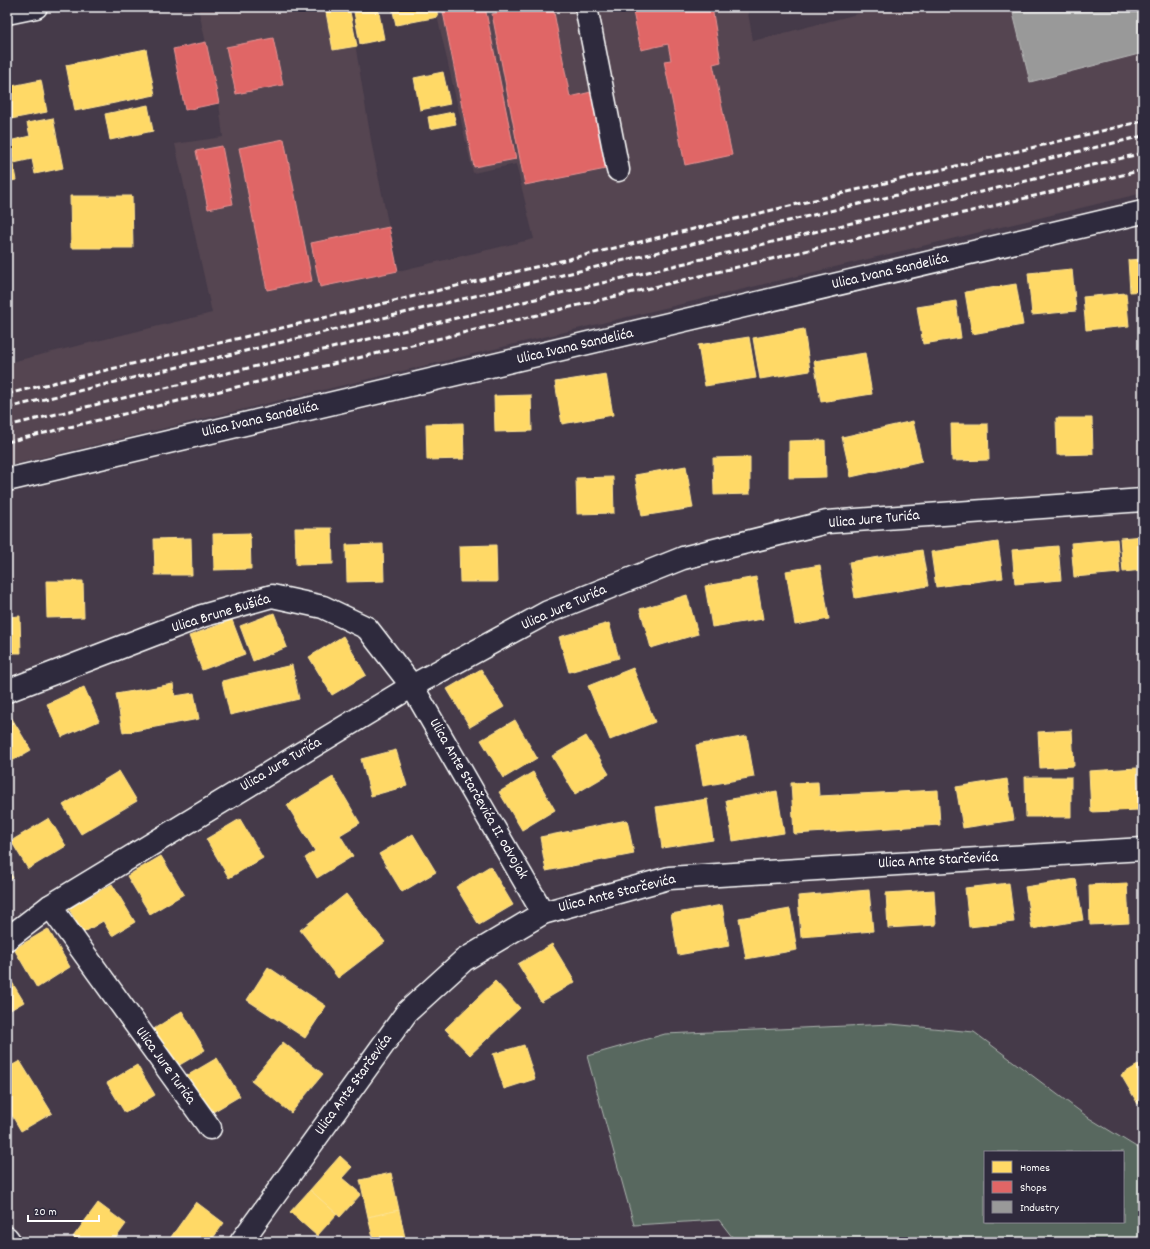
<svg xmlns="http://www.w3.org/2000/svg" width="1150" height="1249" viewBox="0 0 1150 1249" font-family="Dekko,sans-serif">
	<rect width="100%" height="100%" fill="#453a49"/>
	<filter id="ink" filterUnits="userSpaceOnUse"><feTurbulence type="fractalNoise" baseFrequency=".025" numOctaves="2"/><feDisplacementMap in="SourceGraphic" scale="8" xChannelSelector="R" yChannelSelector="G"/><feConvolveMatrix kernelMatrix="1 2 1 2 8 2 1 2 1" color-interpolation-filters="sRGB"/></filter>
	<g filter="url(#ink)">
		<!-- built -->
		<polygon fill="#544551" points="198,7 349,7 372,146 398,271 534,239 516,164 473,173 435,7 747,7 753,41 884,7 1143,7 1143,193 7,466 7,363 212,313 175,144 223,137 219,103"/>
		<!-- green -->
		<path fill="#58685f" stroke="#acb4af" fill-rule="evenodd" d="M891 1024 974 1032 1089 1118 1143 1151V1242H736L719 1220 634 1225 587 1056 665 1034ZM985 1152H1123V1222H985Z"/>
		<!-- homes -->
		<g fill="#ffd966" stroke="#ffe494">
			<polygon points="325,7 349,7 357,46 333,50"/>
			<polygon points="392,7 436,7 438,17 396,25"/>
			<polygon points="378,8 384,39 360,44 354,12"/>
			<polygon points="146,49 155,95 75,111 66,65"/>
			<polygon points="443,72 450,104 420,110 414,78"/>
			<polygon points="41,80 47,112 11,119 7,101 7,87"/>
			<polygon points="148,105 153,131 110,140 105,114"/>
			<polygon points="453,112 456,124 430,129 428,117"/>
			<polygon points="53,118 63,168 35,174 32,159 14,163 9,141 30,136 27,123"/>
			<polygon points="7,134 16,180 7,182"/>
			<polygon points="70,196 132,196 133,248 71,248"/>
			<polygon points="1143,259 1143,291 1130,292 1128,260"/>
			<polygon points="1072,269 1076,311 1032,315 1028,273"/>
			<polygon points="1016,284 1023,325 972,334 965,292"/>
			<polygon points="1126,293 1129,326 1086,330 1083,297"/>
			<polygon points="956,301 961,338 923,344 917,307"/>
			<polygon points="804,329 810,371 760,379 753,338"/>
			<polygon points="749,337 756,378 705,386 698,345"/>
			<polygon points="865,353 872,394 821,402 814,361"/>
			<polygon points="606,374 613,415 562,424 555,382"/>
			<polygon points="531,395 532,431 495,432 494,396"/>
			<polygon points="1056,418 1092,418 1093,454 1057,455"/>
			<polygon points="913,421 922,461 851,477 842,437"/>
			<polygon points="463,423 464,459 427,460 426,424"/>
			<polygon points="951,424 988,424 989,460 952,461"/>
			<polygon points="825,440 826,477 789,478 789,441"/>
			<polygon points="750,457 750,494 714,495 713,458"/>
			<polygon points="686,466 693,508 642,516 635,475"/>
			<polygon points="613,477 614,513 577,514 576,478"/>
			<polygon points="295,528 332,528 333,564 296,565"/>
			<polygon points="250,533 251,569 214,570 213,534"/>
			<polygon points="1143,536 1143,570 1123,572 1120,538"/>
			<polygon points="191,538 192,575 155,575 154,539"/>
			<polygon points="1117,539 1120,573 1074,577 1071,543"/>
			<polygon points="998,542 1003,578 936,587 931,552"/>
			<polygon points="383,544 384,581 347,582 346,545"/>
			<polygon points="496,545 497,582 460,582 459,546"/>
			<polygon points="1058,546 1061,580 1015,584 1012,550"/>
			<polygon points="922,550 928,586 855,598 849,562"/>
			<polygon points="820,565 829,619 795,625 786,571"/>
			<polygon points="756,577 763,619 712,627 705,586"/>
			<polygon points="46,581 83,581 84,617 47,618"/>
			<polygon points="687,595 698,634 651,648 640,609"/>
			<polygon points="274,613 287,647 253,661 240,626"/>
			<polygon points="20,616 21,653 7,653 7,617"/>
			<polygon points="232,620 245,654 202,670 189,636"/>
			<polygon points="609,623 619,658 569,672 559,637"/>
			<polygon points="343,636 366,675 332,695 309,657"/>
			<polygon points="292,665 299,699 230,715 222,681"/>
			<polygon points="633,668 655,722 610,740 588,686"/>
			<polygon points="481,669 504,707 470,727 447,689"/>
			<polygon points="173,684 175,696 194,693 199,719 123,733 116,694"/>
			<polygon points="84,687 99,721 62,737 47,704"/>
			<polygon points="8,712 31,750 7,764 7,713"/>
			<polygon points="515,720 537,758 504,778 481,740"/>
			<polygon points="1072,730 1074,766 1040,768 1038,732"/>
			<polygon points="586,736 609,774 575,794 552,756"/>
			<polygon points="747,736 754,777 703,786 696,745"/>
			<polygon points="396,750 407,786 371,796 361,759"/>
			<polygon points="1137,768 1139,810 1091,812 1089,771"/>
			<polygon points="119,771 137,801 81,834 63,805"/>
			<polygon points="533,772 555,810 522,830 499,792"/>
			<polygon points="333,777 360,823 340,835 353,856 317,878 305,858 315,851 287,805"/>
			<polygon points="1025,777 1071,777 1071,817 1026,817"/>
			<polygon points="1007,779 1014,820 963,828 956,787"/>
			<polygon points="818,782 819,796 938,790 940,825 794,834 791,783"/>
			<polygon points="777,791 784,833 733,841 726,800"/>
			<polygon points="707,799 713,840 662,848 656,807"/>
			<polygon points="49,818 66,846 28,869 11,841"/>
			<polygon points="240,819 263,858 229,878 206,839"/>
			<polygon points="627,820 634,854 546,871 540,837"/>
			<polygon points="413,834 436,872 402,892 379,854"/>
			<polygon points="161,856 184,894 150,914 127,876"/>
			<polygon points="490,866 513,905 479,925 456,887"/>
			<polygon points="7,867 13,878 7,881"/>
			<polygon points="1076,879 1083,920 1032,929 1025,887"/>
			<polygon points="1009,883 1014,922 969,927 965,888"/>
			<polygon points="1127,883 1129,923 1090,925 1089,885"/>
			<polygon points="112,884 135,922 112,936 103,921 83,933 69,909"/>
			<polygon points="869,890 873,931 801,937 798,896"/>
			<polygon points="934,890 936,925 888,928 886,893"/>
			<polygon points="346,894 385,942 338,978 300,930"/>
			<polygon points="722,905 729,946 678,955 671,914"/>
			<polygon points="790,909 797,950 746,959 739,918"/>
			<polygon points="48,929 70,967 37,988 14,949"/>
			<polygon points="552,944 575,982 541,1002 518,964"/>
			<polygon points="268,967 326,1006 305,1038 247,1000"/>
			<polygon points="7,974 24,1002 7,1012"/>
			<polygon points="495,981 520,1008 470,1055 445,1029"/>
			<polygon points="182,1011 205,1050 171,1070 149,1032"/>
			<polygon points="283,1042 323,1074 291,1113 251,1081"/>
			<polygon points="524,1045 535,1079 504,1089 493,1054"/>
			<polygon points="217,1058 240,1096 206,1116 183,1078"/>
			<polygon points="20,1061 52,1113 21,1131 7,1107 7,1068"/>
			<polygon points="1143,1062 1143,1100 1138,1104 1121,1075"/>
			<polygon points="137,1065 155,1095 125,1113 107,1083"/>
			<polygon points="340,1156 352,1167 342,1178 361,1194 340,1217 310,1190"/>
			<polygon points="391,1173 399,1210 368,1217 360,1180"/>
			<polygon points="310,1190 337,1214 317,1236 290,1212"/>
			<polygon points="196,1202 224,1223 210,1242 178,1242 171,1237"/>
			<polygon points="98,1203 126,1224 113,1242 80,1242 73,1237"/>
			<polygon points="399,1210 406,1242 374,1242 368,1217"/>
		</g>
		<!-- shops -->
		<g fill="#e06666" stroke="#e99494">
			<polygon points="442,7 485,7 516,159 474,167"/>
			<polygon points="525,7 553,7 570,97 591,92 606,169 525,185 492,14"/>
			<polygon points="632,7 712,7 721,62 713,64 732,155 685,165 664,61 671,60 668,44 641,50"/>
			<polygon points="273,38 283,85 236,94 226,47"/>
			<polygon points="206,42 219,103 185,110 173,49"/>
			<polygon points="284,139 312,281 267,290 239,148"/>
			<polygon points="222,146 233,204 208,209 196,151"/>
			<polygon points="389,227 398,271 320,287 311,243"/>
		</g>
		<!-- industry -->
		<polygon fill="#999" stroke="#b8b8b8" points="1036,7 1143,7 1143,53 1030,82 1013,13"/>
		<g fill="none" stroke-linecap="round" stroke-linejoin="round">
			<defs>
				<g id="minor">
					<polyline points="586,7 618,170"/>
					<polyline points="7,480 1143,212"/>
					<polyline points="7,691 202,616 272,596 323,607 367,628 412,686 543,913"/>
					<polyline points="50,906 210,1128"/>
					<polyline points="7,939 50,906 412,686 548,612 683,558 827,522 1143,500"/>
					<polyline points="7,1238 10,1242"/>
					<polyline points="241,1242 407,1012 464,960 543,913 669,878 1143,849"/>
				</g>
				<polyline id="major" points="7,13 36,7"/>
			</defs>
			<!-- minor casing -->
			<use href="#minor" stroke="#fff" stroke-width="25"/>
			<!-- major casing -->
			<use href="#major" stroke="#fff" stroke-width="25"/>
			<!-- minor -->
			<use href="#minor" stroke="#2f2a3d" stroke-width="22"/>
			<!-- major -->
			<use href="#major" stroke="#2f2a3d" stroke-width="22"/>
			<!-- rail -->
			<g stroke="#fff" stroke-width="3" stroke-dasharray="6 3" stroke-linecap="butt">
				<polyline points="7,394 1143,121"/>
				<polyline points="7,408 1143,136"/>
				<polyline points="7,426 1143,153"/>
				<polyline points="7,442 1143,170"/>
			</g>
		</g>
	</g>
	<g text-anchor="middle" dominant-baseline="central" stroke-width="4" stroke-linejoin="round" paint-order="stroke">
		<!-- street labels -->
		<g font-size="15" fill="#fff" stroke="#2f2a3d">
			<text transform="translate(890 272) rotate(-13)">Ulica Ivana Sandelića</text>
			<text transform="translate(575 347) rotate(-13)">Ulica Ivana Sandelića</text>
			<text transform="translate(260 420) rotate(-13)">Ulica Ivana Sandelića</text>
			<text transform="translate(874 520) rotate(-5)">Ulica Jure Turića</text>
			<text transform="translate(564 608) rotate(-24)">Ulica Jure Turića</text>
			<text transform="translate(221 614) rotate(-17)">Ulica Brune Bušića</text>
			<text transform="translate(281 765) rotate(-31)">Ulica Jure Turića</text>
			<text transform="translate(478 799) rotate(60)">Ulica Ante Starčevića II. odvojak</text>
			<text transform="translate(938 861) rotate(-3)">Ulica Ante Starčevića</text>
			<text transform="translate(617 894) rotate(-14)">Ulica Ante Starčevića</text>
			<text transform="translate(165 1066) rotate(54)">Ulica Jure Turića</text>
			<text transform="translate(354 1085) rotate(-54)">Ulica Ante Starčevića</text>
		</g>
	</g>
	<!-- margin -->
	<rect width="1150" height="1249" fill="none" stroke="#2f2a3d" stroke-width="24"/>
	<rect x="12" y="12" width="1126" height="1225" fill="none" stroke="#fff" stroke-width="1.5" filter="url(#ink)"/>
	<!-- legend -->
	<rect x="984" y="1151" width="140" height="72" fill="#2f2a3d" stroke="#827f8b"/>
	<rect x="992" y="1161" width="20" height="12" fill="#ffd966" stroke="#827f8b"/>
	<text x="1020" y="1171" font-size="12" fill="#ffffff">Homes</text>
	<rect x="992" y="1181" width="20" height="12" fill="#e06666" stroke="#827f8b"/>
	<text x="1020" y="1191" font-size="12" fill="#ffffff">Shops</text>
	<rect x="992" y="1201" width="20" height="12" fill="#999999" stroke="#827f8b"/>
	<text x="1020" y="1211" font-size="12" fill="#ffffff">Industry</text>
	<!-- scale -->
	<path d="M28 1215v6h71v-6" fill="none" stroke="#ffffff" stroke-width="2"/>
	<text x="34" y="1215" font-size="12" fill="#ffffff" stroke="#2f2a3d" stroke-width="3" paint-order="stroke">20 m</text>
</svg>
